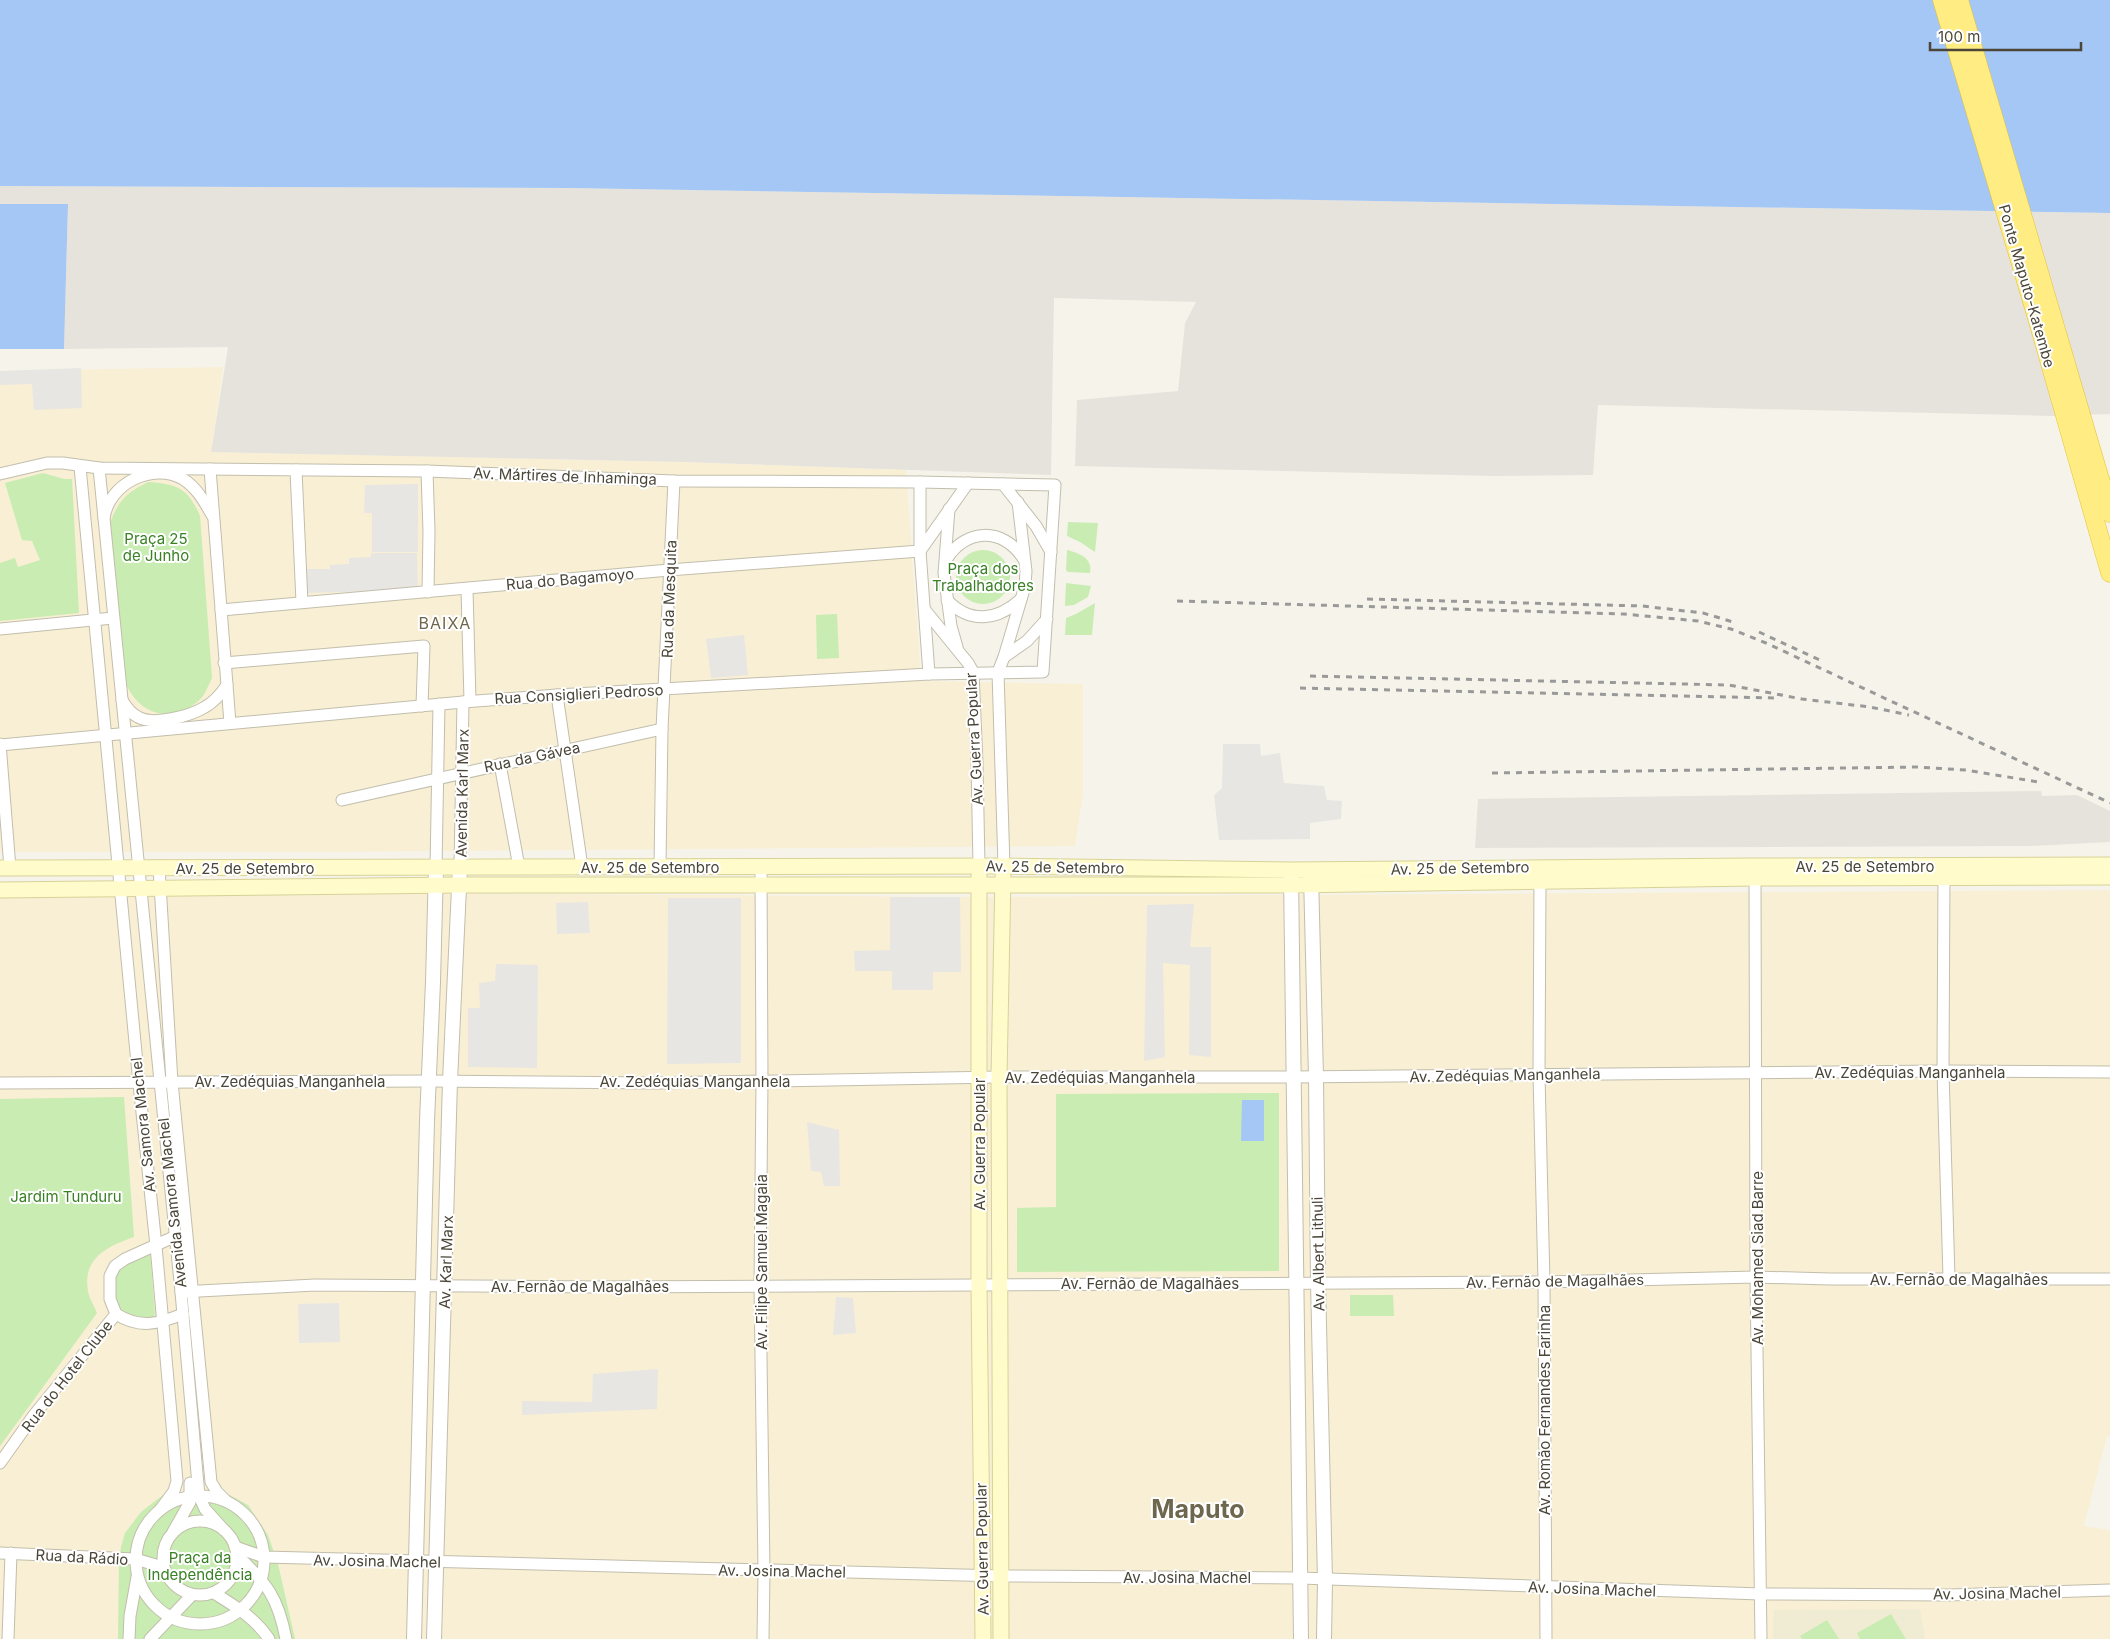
<svg xmlns="http://www.w3.org/2000/svg" width="2110" height="1639" viewBox="0 0 2110 1639" font-family="Inter,sans-serif">
	<rect width="100%" height="100%" fill="#f6f4ea"/>
	<!-- commercial -->
	<g fill="#f8efd5">
		<polygon points="223,367 211,452 684,462 906,470 921,681 1083,684 1083,794 1075,846 319,852 0,852 0,371"/>
		<polygon points="2110,890 2110,1436 2107,1436 2084,1526 2110,1530 2110,1639 0,1639 0,893 129,891 960,897"/>
	</g>
	<!-- industrial -->
	<g fill="#e6e3dc">
		<polygon points="0,186 569,188 2110,213 2110,414 2055,416 1598,405 1593,475 1495,476 1075,466 1077,400 1178,391 1185,323 1196,302 1054,298 1051,475 684,462 211,452 228,347 64,349 68,205 0,204"/>
		<polygon points="2041,791 2042,796 2077,795 2110,811 2110,842 2031,846 1475,848 1478,799"/>
	</g>
	<!-- education -->
	<polygon fill="#f0ecd4" points="1920,1609 1925,1639 1773,1639 1774,1610"/>
	<!-- green -->
	<g fill="#c8ecb1">
		<polygon points="43,473 64,479 72,479 79,613 0,621 0,563 15,558 18,567 40,560 32,541 22,540 5,483"/>
		<path d="M148 482C177 484 188 488 200 516L212 678C209 684 206 691 203 696 197 703 190 708 181 711 153 720 135 705 124 680L110 523C119 500 126 493 148 482Z"/>
		<polygon points="1068,522 1098,523 1095,552 1080,542 1067,536"/>
		<path d="M1067 550C1079 553 1093 558 1090 573L1068 572 1066 570Z"/>
		<circle cx="983" cy="577" r="27"/>
		<polygon points="1066,583 1091,586 1088,597 1074,605 1065,606"/>
		<polygon points="1095,603 1092,635 1065,635 1066,618 1076,614"/>
		<polygon points="837,614 839,658 817,659 816,615"/>
		<polygon points="1279,1093 1279,1271 1017,1272 1017,1208 1056,1207 1056,1094"/>
		<path d="M124 1097 134 1237C108 1246 82 1258 88 1291 89 1298 94 1306 97 1313L0 1446V1099Z"/>
		<path d="M150 1251 155 1314 153 1318C137 1320 120 1315 114 1298 111 1291 113 1279 113 1271Z"/>
		<polygon points="1350,1295 1393,1295 1394,1316 1350,1316"/>
		<polygon points="222,1491 248,1505 268,1535 278,1564 295,1639 118,1639 119,1565 121,1547 125,1533 141,1512 163,1495"/>
		<polygon points="1891,1614 1906,1639 1860,1639 1857,1633"/>
		<polygon points="1827,1620 1839,1639 1802,1639 1800,1636"/>
	</g>
	<!-- parking -->
	<g fill="#e8e6e2">
		<polygon points="81,368 82,408 34,410 32,384 0,385 0,371"/>
		<polygon points="418,484 418,552 372,552 372,513 364,513 365,485"/>
		<polygon points="371,553 417,553 418,590 307,593 306,569 330,569 330,565 349,564 349,558 371,557"/>
		<polygon points="744,635 748,675 711,678 706,639"/>
		<polygon points="1223,744 1260,744 1261,756 1280,753 1284,783 1324,786 1327,800 1342,801 1341,819 1310,823 1310,839 1219,840 1214,795 1222,788"/>
		<polygon points="890,897 960,897 961,972 933,972 933,990 892,990 892,971 855,971 854,951 890,950"/>
		<polygon points="668,898 741,898 741,1063 667,1064"/>
		<polygon points="588,902 590,933 557,934 556,903"/>
		<polygon points="1194,904 1190,947 1211,947 1211,1057 1189,1055 1190,965 1163,963 1165,1057 1144,1061 1147,905"/>
		<polygon points="496,964 538,965 537,1068 468,1067 468,1008 480,1008 479,983 495,981"/>
		<polygon points="807,1122 839,1130 840,1186 824,1186 821,1172 811,1171"/>
		<polygon points="836,1297 853,1298 856,1333 833,1335"/>
		<polygon points="339,1303 340,1342 299,1343 298,1304"/>
		<polygon points="658,1369 657,1409 522,1415 522,1401 592,1402 593,1374"/>
	</g>
	<!-- water -->
	<g fill="#a4c7f5">
		<polygon points="0,0 2110,0 2110,213 569,188 0,186"/>
		<polygon points="0,204 68,204 64,349 0,349"/>
		<polygon points="1242,1100 1264,1100 1264,1141 1241,1141"/>
	</g>
	<g fill="none" stroke-linecap="round" stroke-linejoin="round">
		<defs>
			<g id="minor">
				<polyline points="80,467 139,1084 156,1246 177,1481 174,1491 160,1510"/>
				<polyline points="99,468 181,1292 199,1496 205,1509 224,1530"/>
				<polyline points="210,469 230,723"/>
				<polyline points="296,470 302,602"/>
				<polyline points="427,471 429,531 428,592"/>
				<polyline points="0,474 47,463 63,463 99,468 427,471 674,481 920,482 1055,485 1043,672 929,674 557,695 463,702 0,745"/>
				<polyline points="920,482 920,551 929,674"/>
				<polyline points="1003,484 1036,526 1051,552"/>
				<polyline points="949,509 944,573 951,626 957,647"/>
				<path d="M104 518C109 483 153 462 183 479 197 488 204 501 212 515"/>
				<path d="M946 560C965 528 1003 527 1023 558"/>
				<polyline points="467,589 470,701"/>
				<path d="M947 600C970 624 997 621 1021 599"/>
				<polyline points="221,610 669,570 920,551 968,483"/>
				<polyline points="925,610 968,663 973,672 977,763 979,866"/>
				<polyline points="0,629 113,618"/>
				<polyline points="1004,657 1027,641 1047,619"/>
				<polyline points="224,663 424,646 422,706"/>
				<polyline points="557,695 582,867"/>
				<path d="M122 700C126 707 130 713 138 717 154 726 190 716 205 707 214 702 221 694 227 685"/>
				<polyline points="0,744 10,868"/>
				<polyline points="500,764 519,867"/>
				<polyline points="342,800 662,729"/>
				<polyline points="460,866 463,702"/>
				<polyline points="1004,866 998,672 1004,657 1025,586 1026,571 1018,502"/>
				<polyline points="436,867 439,704"/>
				<polyline points="660,867 662,729 674,481"/>
				<polyline points="761,867 762,1081 760,1285 764,1571 763,1639"/>
				<polyline points="159,868 172,1082 211,1482 217,1492 226,1501"/>
				<polyline points="1944,871 1943,1071 1949,1278"/>
				<polyline points="1755,878 1756,1277 1761,1639"/>
				<polyline points="1540,881 1539,1075 1544,1282 1546,1639"/>
				<polyline points="0,1083 429,1081 657,1083 999,1077 1293,1077 1943,1071 2110,1072"/>
				<path d="M176 1236 125 1259 115 1266 110 1276V1299L116 1314C140 1329 158 1324 183 1314"/>
				<polyline points="181,1292 315,1285 602,1287 1544,1282 1756,1277 1830,1279 2110,1279"/>
				<polyline points="0,1463 34,1415 116,1314"/>
				<circle cx="200" cy="1560" r="64"/>
				<circle cx="200" cy="1558" r="37"/>
				<polyline points="173,1532 190,1502 190,1483"/>
				<polyline points="235,1547 264,1557 1001,1576 1300,1578 1760,1594 1949,1595 2110,1590"/>
				<polyline points="0,1553 135,1559 163,1567"/>
				<path d="M237 1555C267 1584 278 1597 286 1639"/>
				<path d="M214 1593C235 1606 255 1618 269 1639"/>
				<polyline points="8,1639 11,1553"/>
				<polyline points="129,1639 130,1616 137,1577"/>
				<polyline points="150,1639 192,1595"/>
			</g>
			<g id="tertiary">
				<polyline points="1291,874 1301,1639"/>
				<polyline points="1311,875 1316,1077 1318,1282 1325,1580 1324,1639"/>
				<polyline points="414,1639 427,1121 433,982 436,867"/>
				<polyline points="434,1639 450,1081 460,866"/>
			</g>
			<g id="secondary">
				<polyline points="0,868 1004,866 1291,870 1749,866 2110,865"/>
				<polyline points="979,875 979,1285 983,1639"/>
				<polyline points="0,890 460,885 1291,885 1755,878 2110,877"/>
				<polyline points="1001,1639 999,1077 1003,876"/>
			</g>
			<g id="trunk">
				<polyline points="1942,0 2037,318 2110,573"/>
				<polyline points="1959,0 2110,513"/>
			</g>
		</defs>
		<!-- minor casing -->
		<use href="#minor" stroke="#c2beac" stroke-width="13"/>
		<!-- tertiary casing -->
		<use href="#tertiary" stroke="#c2beac" stroke-width="16"/>
		<!-- secondary casing -->
		<use href="#secondary" stroke="#d8d298" stroke-width="17"/>
		<!-- trunk casing -->
		<use href="#trunk" stroke="#e7c233" stroke-width="19"/>
		<!-- minor -->
		<use href="#minor" stroke="#fff" stroke-width="11"/>
		<!-- tertiary -->
		<use href="#tertiary" stroke="#fff" stroke-width="14"/>
		<!-- secondary -->
		<use href="#secondary" stroke="#fffbcb" stroke-width="15"/>
		<!-- trunk -->
		<use href="#trunk" stroke="#ffec83" stroke-width="18"/>
		<!-- rail -->
		<g stroke="#999" stroke-width="3" stroke-dasharray="6 6" stroke-linecap="butt">
			<polyline points="1367,599 1642,606 1703,613 1733,622"/>
			<polyline points="1177,601 1624,614 1698,621 1731,629 1766,643 2110,803"/>
			<polyline points="1759,632 1822,661"/>
			<polyline points="1310,676 1729,685 1802,699 1870,707 1909,715"/>
			<polyline points="1300,688 1775,698"/>
			<polyline points="1492,773 1916,767 1966,770 2038,782"/>
		</g>
	</g>
	<g text-anchor="middle" dominant-baseline="central" stroke-width="4" stroke-linejoin="round" paint-order="stroke">
		<!-- street labels -->
		<g font-size="15" fill="#4b4638" stroke="#fff">
			<text transform="translate(2027 286) rotate(74)">Ponte Maputo-Katembe</text>
			<text transform="translate(565 476) rotate(2)">Av. Mártires de Inhaminga</text>
			<text transform="translate(570 579) rotate(-5)">Rua do Bagamoyo</text>
			<text transform="translate(669 599) rotate(-88)">Rua da Mesquita</text>
			<text transform="translate(579 694) rotate(-3)">Rua Consiglieri Pedroso</text>
			<text transform="translate(974 739) rotate(-93)">Av. Guerra Popular</text>
			<text transform="translate(532 757) rotate(-12)">Rua da Gávea</text>
			<text transform="translate(462 793) rotate(-89)">Avenida Karl Marx</text>
			<text x="1865" y="866">Av. 25 de Setembro</text>
			<text x="650" y="867">Av. 25 de Setembro</text>
			<text transform="translate(1055 867) rotate(1)">Av. 25 de Setembro</text>
			<text x="245" y="868">Av. 25 de Setembro</text>
			<text transform="translate(1460 868) rotate(-1)">Av. 25 de Setembro</text>
			<text x="1910" y="1072">Av. Zedéquias Manganhela</text>
			<text transform="translate(1505 1075) rotate(-1)">Av. Zedéquias Manganhela</text>
			<text x="1100" y="1077">Av. Zedéquias Manganhela</text>
			<text x="290" y="1081">Av. Zedéquias Manganhela</text>
			<text x="695" y="1081">Av. Zedéquias Manganhela</text>
			<text transform="translate(143 1125) rotate(-96)">Av. Samora Machel</text>
			<text transform="translate(979 1144) rotate(-90)">Av. Guerra Popular</text>
			<text transform="translate(172 1203) rotate(-96)">Avenida Samora Machel</text>
			<text transform="translate(1318 1254) rotate(-91)">Av. Albert Lithuli</text>
			<text transform="translate(1757 1258) rotate(-90)">Av. Mohamed Siad Barre</text>
			<text transform="translate(446 1262) rotate(-88)">Av. Karl Marx</text>
			<text transform="translate(761 1262) rotate(-90)">Av. Filipe Samuel Magaia</text>
			<text x="1959" y="1279">Av. Fernão de Magalhães</text>
			<text transform="translate(1555 1281) rotate(-1)">Av. Fernão de Magalhães</text>
			<text x="1150" y="1283">Av. Fernão de Magalhães</text>
			<text x="580" y="1286">Av. Fernão de Magalhães</text>
			<text transform="translate(67 1376) rotate(-52)">Rua do Hotel Clube</text>
			<text transform="translate(1544 1410) rotate(-90)">Av. Romão Fernandes Farinha</text>
			<text transform="translate(982 1549) rotate(-91)">Av. Guerra Popular</text>
			<text transform="translate(82 1557) rotate(3)">Rua da Rádio</text>
			<text transform="translate(377 1561) rotate(1)">Av. Josina Machel</text>
			<text transform="translate(782 1571) rotate(1)">Av. Josina Machel</text>
			<text x="1187" y="1577">Av. Josina Machel</text>
			<text transform="translate(1592 1589) rotate(2)">Av. Josina Machel</text>
			<text transform="translate(1997 1593) rotate(-1)">Av. Josina Machel</text>
		</g>
		<!-- park labels -->
		<g font-size="15" fill="#3a8126" stroke="#fff">
			<text x="156" y="538">Praça 25<tspan x="156" dy="17">de Junho</tspan></text>
			<text x="983" y="568">Praça dos<tspan x="983" dy="17">Trabalhadores</tspan></text>
			<text x="66" y="1196">Jardim Tunduru</text>
			<text x="200" y="1557">Praça da<tspan x="200" dy="17">Independência</tspan></text>
		</g>
		<!-- neighbourhood labels -->
		<g font-size="16" letter-spacing="1" fill="#6e674e" stroke="#fff">
			<text x="445" y="623">BAIXA</text>
		</g>
		<!-- town labels -->
		<g font-size="25" font-weight="bold" fill="#6e674e" stroke="#fff">
			<text x="1198" y="1509">Maputo</text>
		</g>
	</g>
	<!-- scale -->
	<path d="M1930 42v8h151v-8" fill="none" stroke="#4b4638" stroke-width="2.5"/>
	<text x="1938" y="42" font-size="15" fill="#4b4638" stroke="#ffffff" stroke-width="4" paint-order="stroke">100 m</text>
</svg>
